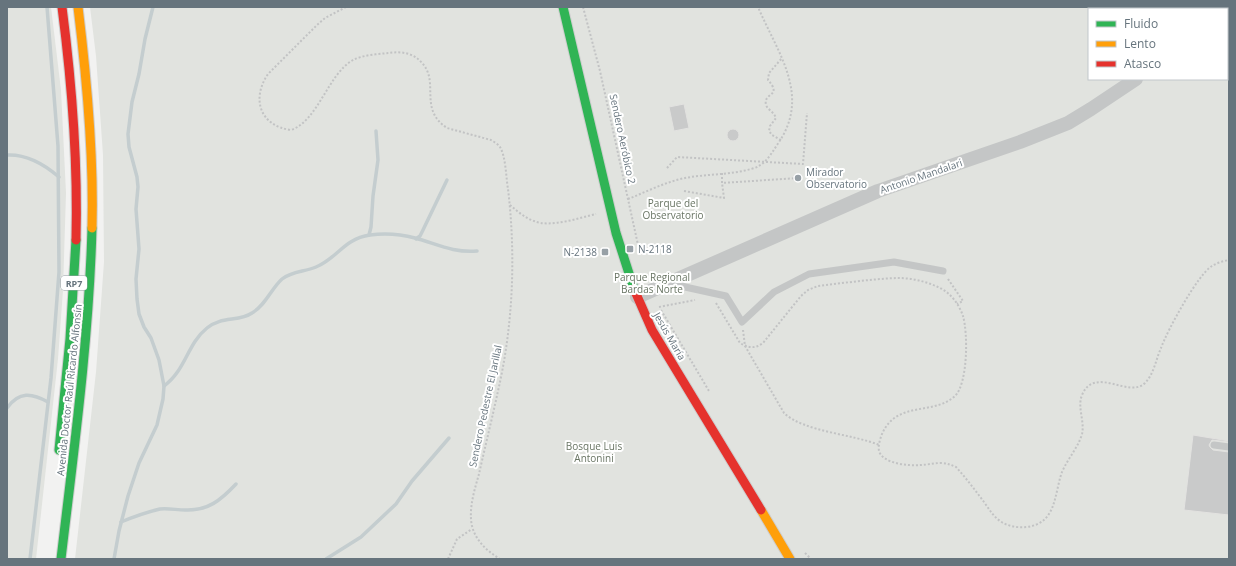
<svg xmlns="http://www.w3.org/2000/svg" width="1236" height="566" viewBox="0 0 1236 566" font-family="'Open Sans',sans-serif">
	<rect width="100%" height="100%" fill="#f2f2f1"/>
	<!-- green -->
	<g fill="#e1e3df" fill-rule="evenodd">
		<polygon points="7,7 51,7 61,90 66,193 63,290 58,359 36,559 7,559"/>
		<path d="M90 7H1229V559H75L96 372 104 262 103 155 96 56ZM1089 9H1227V79H1089Z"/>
	</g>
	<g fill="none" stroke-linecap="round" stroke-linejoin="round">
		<!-- stream -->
		<g stroke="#c4cdcf" stroke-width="3.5">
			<path d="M7 155C27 154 44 164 59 177"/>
			<polyline points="369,235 371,227 373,196 378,160 376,131"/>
			<polyline points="416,239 420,236 423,230 447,180"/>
			<path d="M164 386C186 370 187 344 207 328 221 316 239 322 252 313 265 306 271 289 282 279 292 271 304 272 316 267 338 258 343 239 370 235 385 233 400 234 415 238 437 244 453 253 477 251"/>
			<path d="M7 408C19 391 32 393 48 402"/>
			<path d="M121 522C133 517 147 512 160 509 168 508 177 510 185 510 208 511 221 500 236 484"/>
			<polyline points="30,559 51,378 59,272 58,146 47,7"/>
			<polyline points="114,559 119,531 128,496 139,463 157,425 163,399 164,386 159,360 151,338 144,327 139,314 137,299 136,279 139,249 136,209 138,187 137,177 129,147 128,134 132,102 139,74 145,39 153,7"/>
			<polyline points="326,559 361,537 396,504 412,481 449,438"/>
		</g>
	</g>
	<!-- building -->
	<g fill="#c9caca" stroke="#e2e2e0">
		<polygon points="684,104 689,128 674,131 669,107"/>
		<circle cx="733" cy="135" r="6"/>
		<polygon points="1193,435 1229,441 1229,442 1212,440 1209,445 1210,447 1213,450 1229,452 1229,515 1184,510"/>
	</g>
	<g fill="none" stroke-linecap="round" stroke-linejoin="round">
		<defs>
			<g id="fast">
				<polyline points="563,7 616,233 634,289"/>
				<polyline points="59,450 70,339 76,240"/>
				<path d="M61 559C74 449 89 339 92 228"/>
			</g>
			<g id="slow">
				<path d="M78 7C87 80 94 154 92 228"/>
				<polyline points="761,510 790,559"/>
			</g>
			<g id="jam">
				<path d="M62 7C72 84 78 162 76 240"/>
				<polyline points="634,289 652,330 761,510"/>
			</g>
		</defs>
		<!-- fast casing -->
		<use href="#fast" stroke="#cecece" stroke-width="11"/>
		<!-- slow casing -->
		<use href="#slow" stroke="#cecece" stroke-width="11"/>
		<!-- jam casing -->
		<use href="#jam" stroke="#cecece" stroke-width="11"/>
		<!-- path -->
		<g stroke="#c2c3c4" stroke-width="2" stroke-dasharray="2 2" stroke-linecap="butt">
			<path d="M346 7 325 18 317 25 268 74C251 99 260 126 291 130 318 121 328 74 353 60 363 55 377 54 389 53 401 51 414 53 422 63 440 82 418 109 447 128L491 140C494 142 498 144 500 147 506 157 506 178 508 189 516 256 513 326 498 391 492 419 485 447 479 474 475 488 470 504 471 519 472 537 485 550 500 559"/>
			<polyline points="583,7 600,71 640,254"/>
			<path d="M781 140 772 135 769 131 770 126 776 118C774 112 768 110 766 105 763 92 783 97 768 80L769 73 782 58"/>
			<polyline points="667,168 677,157 803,164 807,113"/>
			<polyline points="722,173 722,183 798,178"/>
			<polyline points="684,191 724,198 722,183"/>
			<path d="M628 199C646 192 665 182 685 178 706 174 730 175 751 169 764 166 770 156 777 145 812 96 778 54 758 7"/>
			<path d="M510 205C517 211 525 218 534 221 550 228 579 218 596 214"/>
			<polyline points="948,279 963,301 957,304"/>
			<path d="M716 303 740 343C748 348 755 349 763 343L801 296 808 290 818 286C844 283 871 279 897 278 911 278 925 281 938 287 950 292 959 304 963 316 968 333 968 383 955 396 933 416 897 400 882 434 880 439 878 446 879 451 883 464 909 466 920 465 927 465 934 463 941 463 947 463 951 465 956 467 966 478 975 490 984 502 989 509 993 516 1000 521 1007 526 1017 528 1026 527 1057 524 1054 494 1062 472 1068 458 1078 448 1082 434 1085 422 1077 407 1082 395 1095 365 1129 399 1145 383 1154 374 1156 359 1161 348 1167 331 1198 274 1212 266 1217 263 1223 261 1229 260"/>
			<polyline points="659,307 695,300"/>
			<polyline points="661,310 709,391"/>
			<path d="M743 330 745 346 784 413C804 432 853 434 879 445"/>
			<polyline points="805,553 811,559"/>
			<polyline points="448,559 457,539 472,529"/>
		</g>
		<!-- lane -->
		<g stroke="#c4c6c6" stroke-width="7">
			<polyline points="672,283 685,287 726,296 742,322 774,292 809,274 894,262 943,271"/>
			<polyline points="1214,445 1229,447"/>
		</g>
		<!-- street -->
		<g stroke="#c4c6c6" stroke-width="14">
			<polyline points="1227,19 1229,18"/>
			<polyline points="637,297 878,191 1020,142 1068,123 1091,109 1136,79"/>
		</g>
		<!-- fast -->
		<use href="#fast" stroke="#30b455" stroke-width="9"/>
		<!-- slow -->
		<use href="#slow" stroke="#ff9f0a" stroke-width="9"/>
		<!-- jam -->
		<use href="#jam" stroke="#e5322d" stroke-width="9"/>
	</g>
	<!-- markers -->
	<g fill="#97a0a6" stroke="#fff" stroke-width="1.5">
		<circle cx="798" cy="178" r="4"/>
		<rect x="626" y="245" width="8" height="8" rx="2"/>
		<rect x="601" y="248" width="8" height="8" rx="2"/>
	</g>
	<g text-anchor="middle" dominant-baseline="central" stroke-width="4" stroke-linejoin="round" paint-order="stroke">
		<!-- shield labels -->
		<rect fill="#fff" stroke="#949ea4" stroke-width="1" x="61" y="276" width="26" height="14" rx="3"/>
		<g font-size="9" font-weight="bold" fill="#66747d">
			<text x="74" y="283">RP7</text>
		</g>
		<!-- street labels -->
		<g font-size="10" fill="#66747d" stroke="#fff">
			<text transform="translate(623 139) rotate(78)">Sendero Aeróbico 2</text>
			<text transform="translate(921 176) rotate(-19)">Antonio Mandalari</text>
			<text transform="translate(670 336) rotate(60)">Jesús María</text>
			<text transform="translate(69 390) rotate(-84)">Avenida Doctor Raúl Ricardo Alfonsín</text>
			<text transform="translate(485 406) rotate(-78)">Sendero Pedestre El Jarillal</text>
		</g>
		<!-- poi labels -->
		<g font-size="10" fill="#66747d" stroke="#fff" text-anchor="start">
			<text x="806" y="172">Mirador<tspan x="806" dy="12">Observatorio</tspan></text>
			<text x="638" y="249">N-2118</text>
			<text x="597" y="252" text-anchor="end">N-2138</text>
		</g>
		<!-- park labels -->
		<g font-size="10" fill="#697564" stroke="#fff">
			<text x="673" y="203">Parque del<tspan x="673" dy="12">Observatorio</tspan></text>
			<text x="652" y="277">Parque Regional<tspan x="652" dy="12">Bardas Norte</tspan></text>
			<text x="594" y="446">Bosque Luis<tspan x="594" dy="12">Antonini</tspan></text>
		</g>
	</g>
	<!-- border -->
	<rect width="1236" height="566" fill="none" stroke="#66747d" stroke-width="16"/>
	<!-- legend -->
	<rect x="1088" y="8" width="140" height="72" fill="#ffffff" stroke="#c2c7cb"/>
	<rect x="1096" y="21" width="20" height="6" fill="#30b455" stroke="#c2c7cb"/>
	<text x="1124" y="28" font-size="12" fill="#66747d">Fluido</text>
	<rect x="1096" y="41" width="20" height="6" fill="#ff9f0a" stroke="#c2c7cb"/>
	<text x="1124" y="48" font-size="12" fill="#66747d">Lento</text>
	<rect x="1096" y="61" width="20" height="6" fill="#e5322d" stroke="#c2c7cb"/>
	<text x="1124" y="68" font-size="12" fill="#66747d">Atasco</text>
</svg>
